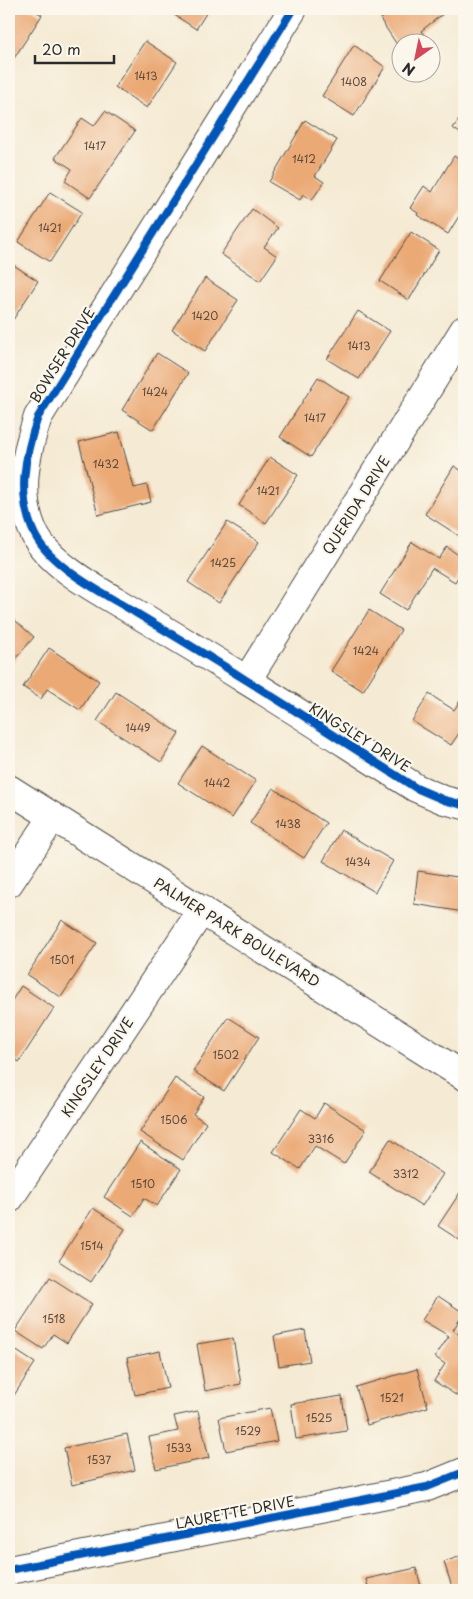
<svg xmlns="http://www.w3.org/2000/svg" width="473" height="1599" viewBox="0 0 473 1599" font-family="'Playpen Sans',sans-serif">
	<rect width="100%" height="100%" fill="#fbf7ec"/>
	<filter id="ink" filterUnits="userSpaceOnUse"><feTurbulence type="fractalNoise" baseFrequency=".02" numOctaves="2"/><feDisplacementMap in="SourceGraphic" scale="10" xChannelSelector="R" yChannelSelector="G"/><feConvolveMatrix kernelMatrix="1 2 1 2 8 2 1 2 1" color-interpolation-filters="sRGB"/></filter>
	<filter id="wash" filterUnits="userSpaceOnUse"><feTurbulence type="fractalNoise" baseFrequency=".0096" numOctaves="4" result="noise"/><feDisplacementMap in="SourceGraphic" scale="20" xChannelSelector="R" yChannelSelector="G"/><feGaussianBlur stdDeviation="1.12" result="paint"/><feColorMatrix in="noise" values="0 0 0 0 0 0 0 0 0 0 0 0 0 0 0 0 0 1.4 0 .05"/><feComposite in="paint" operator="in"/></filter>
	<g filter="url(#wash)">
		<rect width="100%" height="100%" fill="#f5ead3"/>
		<g id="blocks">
			<!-- building -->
			<g fill="#eba974">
				<polygon points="9,9 32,9 42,15 9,66"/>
				<polygon points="165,9 209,9 196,29"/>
				<polygon points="393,9 443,9 445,12 421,31 429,42 400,42 400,49 380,19"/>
				<polygon points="145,41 177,62 147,108 115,87"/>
				<polygon points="354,45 385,67 354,116 322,96"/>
				<polygon points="105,111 135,131 90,198 65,181 72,169 55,158 82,118 94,126"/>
				<polygon points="464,113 464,136 453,128"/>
				<polygon points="305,120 337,140 315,176 324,182 312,200 303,194 300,200 269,182"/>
				<polygon points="454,156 464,163 464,208 448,234 417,215 418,213 410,208 424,186 432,192"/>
				<polygon points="50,192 82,212 50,262 18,242"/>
				<polygon points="252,209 278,228 264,247 277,256 260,281 221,254"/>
				<polygon points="411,232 439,250 409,300 380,281"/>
				<polygon points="9,262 38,281 9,326"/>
				<polygon points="205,278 238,300 205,351 172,330"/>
				<polygon points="358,311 390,331 359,379 327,359"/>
				<polygon points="157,353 188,373 153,430 122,410"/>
				<polygon points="318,377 349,397 311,457 280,437"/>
				<polygon points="119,432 134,488 147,485 151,502 98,515 79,442"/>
				<polygon points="270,457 298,475 266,523 239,505"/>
				<polygon points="454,466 464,472 464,539 425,514"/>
				<polygon points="227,522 259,542 219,603 188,582"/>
				<polygon points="412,542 439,559 447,547 464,559 464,567 455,582 432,568 406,610 380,594"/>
				<polygon points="369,610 401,630 363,691 331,671"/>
				<polygon points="9,615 34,637 11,664 9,661"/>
				<polygon points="49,648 99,681 80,710 47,689 41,699 23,687"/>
				<polygon points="116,692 179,733 161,762 97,721"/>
				<polygon points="429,694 454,710 464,695 464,726 451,745 412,721"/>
				<polygon points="202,746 256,781 232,818 178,783"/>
				<polygon points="273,788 326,823 304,858 250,823"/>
				<polygon points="341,830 393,861 375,892 323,861"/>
				<polygon points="418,871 464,878 464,912 414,904"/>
				<polygon points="62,920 97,943 61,997 27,975"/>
				<polygon points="21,986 54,1008 19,1062 9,1056 9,1005"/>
				<polygon points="228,1017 259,1037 224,1091 193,1071"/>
				<polygon points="175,1078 204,1097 193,1114 206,1123 183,1160 140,1132"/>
				<polygon points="324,1103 366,1130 344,1164 315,1146 300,1169 273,1152 301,1109 315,1118"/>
				<polygon points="390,1139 443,1174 422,1206 369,1172"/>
				<polygon points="140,1142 181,1169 157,1206 144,1198 133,1216 104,1197"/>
				<polygon points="463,1188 464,1189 464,1243 438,1226"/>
				<polygon points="93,1208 125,1229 91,1282 59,1261"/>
				<polygon points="50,1277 92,1304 67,1343 53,1334 43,1349 15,1331"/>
				<polygon points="438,1296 464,1313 453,1330 464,1338 464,1396 462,1399 434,1381 445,1364 435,1357 449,1336 422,1320"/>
				<polygon points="305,1330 310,1361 279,1366 274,1336"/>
				<polygon points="233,1338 241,1384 205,1391 197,1344"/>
				<polygon points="9,1346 35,1363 9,1403"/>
				<polygon points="160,1351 168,1388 135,1395 127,1358"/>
				<polygon points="417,1369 428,1407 367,1425 356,1387"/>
				<polygon points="342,1396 347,1431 296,1439 291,1404"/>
				<polygon points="270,1408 277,1441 226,1451 219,1418"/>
				<polygon points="198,1411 209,1458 156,1469 149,1437 178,1431 174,1416"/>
				<polygon points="127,1434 135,1470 72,1485 64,1448"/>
				<polygon points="9,1487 12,1498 9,1499"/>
				<polygon points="464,1555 464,1590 453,1590 444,1562"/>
				<polygon points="416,1568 422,1590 369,1590 366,1579"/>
			</g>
		</g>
	</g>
	<g filter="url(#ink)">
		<use href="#blocks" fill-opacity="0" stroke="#494844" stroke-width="1"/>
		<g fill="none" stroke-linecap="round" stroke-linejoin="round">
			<defs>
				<g id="minor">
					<path d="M293 9 38 417C25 454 16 497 35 535 51 567 105 594 136 613 173 635 210 657 246 680 303 715 359 752 416 788L444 800 464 805"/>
					<polyline points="247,680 464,330"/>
					<polyline points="9,883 53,817"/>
					<polyline points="9,1199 202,910"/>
					<polyline points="9,1570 427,1487 464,1472"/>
				</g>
				<polyline id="major" points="9,789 464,1076"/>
			</defs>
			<!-- minor casing -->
			<use href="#minor" stroke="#494844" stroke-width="30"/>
			<!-- major casing -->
			<use href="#major" stroke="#494844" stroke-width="30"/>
			<!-- minor -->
			<use href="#minor" stroke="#fff" stroke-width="28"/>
			<!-- major -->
			<use href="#major" stroke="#fff" stroke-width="28"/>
			<defs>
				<g id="cycleway">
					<path d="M293 9 38 417C25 454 16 497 35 535 51 567 105 594 136 613 173 635 210 657 246 680 303 715 359 752 416 788L444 800 464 805"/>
					<polyline points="9,1570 427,1487 464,1472"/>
				</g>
			</defs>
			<!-- cycleway casing -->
			<use href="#cycleway" stroke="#fbf7ec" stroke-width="11"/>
			<!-- cycleway -->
			<use href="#cycleway" stroke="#0057b8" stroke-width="8"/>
		</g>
	</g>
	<g text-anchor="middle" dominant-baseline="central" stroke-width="4.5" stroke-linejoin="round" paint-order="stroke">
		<!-- number labels -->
		<g font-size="11" fill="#5b4a3d">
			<text x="146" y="75">1413</text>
			<text x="354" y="81">1408</text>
			<text x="95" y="145">1417</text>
			<text x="304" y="158">1412</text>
			<text x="50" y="227">1421</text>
			<text x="205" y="315">1420</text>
			<text x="359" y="345">1413</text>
			<text x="155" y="391">1424</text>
			<text x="315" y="417">1417</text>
			<text x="106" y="463">1432</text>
			<text x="268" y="490">1421</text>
			<text x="223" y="562">1425</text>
			<text x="366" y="650">1424</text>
			<text x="138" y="727">1449</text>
			<text x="217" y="782">1442</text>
			<text x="288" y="823">1438</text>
			<text x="358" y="861">1434</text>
			<text x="62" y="959">1501</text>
			<text x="226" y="1054">1502</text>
			<text x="174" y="1119">1506</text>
			<text x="321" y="1138">3316</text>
			<text x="406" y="1173">3312</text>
			<text x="143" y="1183">1510</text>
			<text x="92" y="1245">1514</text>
			<text x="54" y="1318">1518</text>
			<text x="392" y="1397">1521</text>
			<text x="319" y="1417">1525</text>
			<text x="248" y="1430">1529</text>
			<text x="179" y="1447">1533</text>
			<text x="99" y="1459">1537</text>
		</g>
		<!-- street labels -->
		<g font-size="14" fill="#2b2b2b" stroke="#fbf7ec">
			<text transform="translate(62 355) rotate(-58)">BOWSER DRIVE</text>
			<text transform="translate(356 505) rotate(-58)">QUERIDA DRIVE</text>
			<text transform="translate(360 737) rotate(32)">KINGSLEY DRIVE</text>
			<text transform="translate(237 932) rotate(32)">PALMER PARK BOULEVARD</text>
			<text transform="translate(97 1067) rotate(-56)">KINGSLEY DRIVE</text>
			<text transform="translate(235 1512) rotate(-11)">LAURETTE DRIVE</text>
		</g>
	</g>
	<!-- margin -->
	<rect width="473" height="1599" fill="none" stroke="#fbf7ec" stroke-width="30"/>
	<!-- north arrow -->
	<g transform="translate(416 58) rotate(213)"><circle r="24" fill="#fbf7ec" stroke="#a8a59f"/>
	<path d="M0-4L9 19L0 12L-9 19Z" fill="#d1495b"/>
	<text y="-8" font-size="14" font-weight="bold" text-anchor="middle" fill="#2b2b2b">N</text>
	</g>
	<!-- scale -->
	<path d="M35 55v8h79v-8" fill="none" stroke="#2b2b2b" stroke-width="2.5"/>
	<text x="42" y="55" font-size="15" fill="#2b2b2b" stroke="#fbf7ec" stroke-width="4" paint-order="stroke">20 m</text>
</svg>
